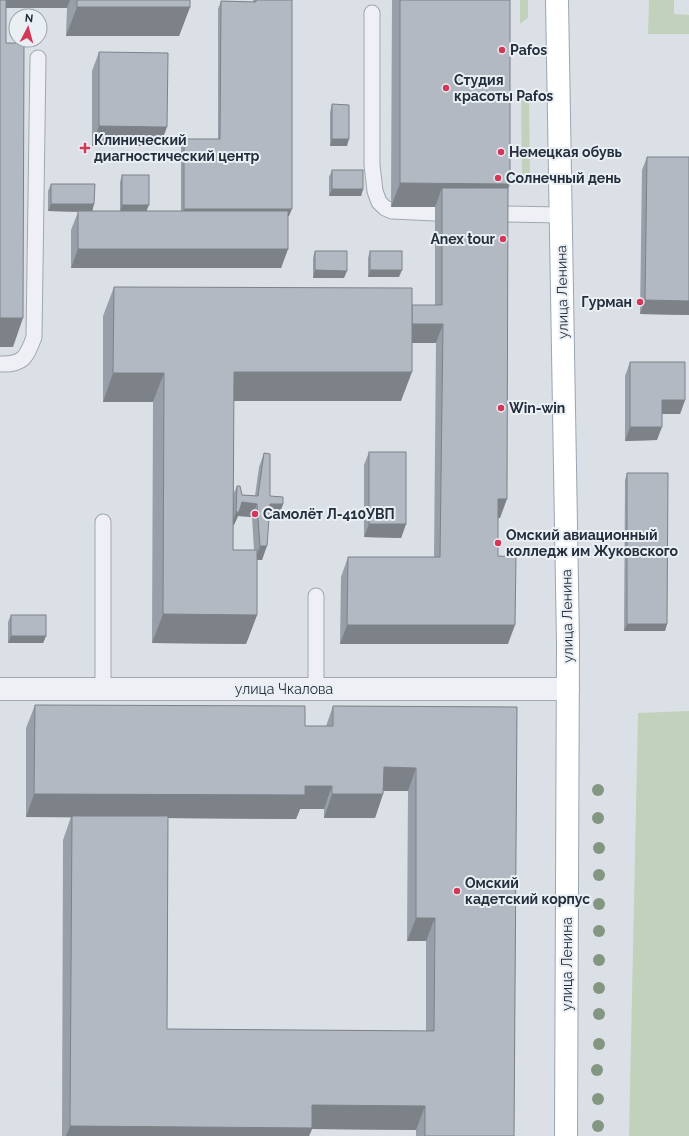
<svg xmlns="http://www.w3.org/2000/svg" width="689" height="1136" viewBox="0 0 689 1136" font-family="Raleway,sans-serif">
	<rect width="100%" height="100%" fill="#dbe0e6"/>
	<!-- green -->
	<g fill="#c2d1bc">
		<polygon points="520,0 528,0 528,18 520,24"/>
		<polygon points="649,0 674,0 674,14 689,15 689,34 648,34"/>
		<polygon points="521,91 529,98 530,181 522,180"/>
		<polygon points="689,711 689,1136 629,1136 638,713"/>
	</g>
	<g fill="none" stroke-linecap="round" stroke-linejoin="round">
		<defs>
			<g id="service">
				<polyline points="372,13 372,165 375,191 379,202 385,208 392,211 435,213"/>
				<polyline points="501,214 560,215"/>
				<path d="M0 364C23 365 27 357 34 337L38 58"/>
				<polyline points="103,689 103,522"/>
				<polyline points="316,689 316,596"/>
			</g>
			<polyline id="minor" points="0,689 568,689"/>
			<polyline id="primary" points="557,0 568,643 566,1136"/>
		</defs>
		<!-- service casing -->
		<use href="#service" stroke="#a0a7b0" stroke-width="17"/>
		<!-- minor casing -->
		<use href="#minor" stroke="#a0a7b0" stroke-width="24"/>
		<!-- primary casing -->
		<use href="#primary" stroke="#9aa5b3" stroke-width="24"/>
		<!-- service -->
		<use href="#service" stroke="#eef0f5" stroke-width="15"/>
		<!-- minor -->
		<use href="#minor" stroke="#eef0f5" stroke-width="22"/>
		<!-- primary -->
		<use href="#primary" stroke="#fff" stroke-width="22"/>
	</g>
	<!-- trees -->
	<g fill="#839682">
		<circle cx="598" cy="790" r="6"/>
		<circle cx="598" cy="818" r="6"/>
		<circle cx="599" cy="848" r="6"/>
		<circle cx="599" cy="875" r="6"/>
		<circle cx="599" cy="904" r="6"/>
		<circle cx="599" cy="931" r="6"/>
		<circle cx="599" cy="960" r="6"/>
		<circle cx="599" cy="988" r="6"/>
		<circle cx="599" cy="1014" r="6"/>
		<circle cx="599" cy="1044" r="6"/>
		<circle cx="597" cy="1070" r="6"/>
		<circle cx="598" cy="1099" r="6"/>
		<circle cx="598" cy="1126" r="6"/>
	</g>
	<!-- wall -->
	<g fill="#999fa8" fill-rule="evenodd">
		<polygon points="0,0 190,0 190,7 179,36 66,36 67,8 6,8 6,43 13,347 0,347"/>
		<polygon points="253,0 292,0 289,216 288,216 288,249 281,268 71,268 71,230 78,212 48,211 48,191 51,184 94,204 92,211 120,211 120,182 122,175 147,211 181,211 181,146 184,139 218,139 218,9 221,1 253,2"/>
		<path d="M392 0H510L508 188 500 518H498V556L508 644H340L341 577 348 557H434L436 343H412L401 401H233V495L237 486 242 495 255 496 259 467 264 453 270 496 283 504 278 518H269L262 560H257V615L246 644 152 643 153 402H103V316L114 287 412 305H435V207H391ZM238 516 252 517 254 550H233V525H234Z"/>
		<polygon points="99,52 160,146 92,146 92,71"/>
		<polygon points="332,104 347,146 330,146 330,112"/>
		<polygon points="647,157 689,315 640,314 642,170"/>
		<polygon points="332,170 363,189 361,196 329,196 329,177"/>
		<polygon points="315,251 344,278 313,278 313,258"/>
		<polygon points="370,251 399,277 368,277 368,258"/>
		<polygon points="630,362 685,400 680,414 662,414 657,440 625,441 625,376"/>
		<polygon points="369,452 406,524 401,538 364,537 364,465"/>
		<polygon points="627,473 667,624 665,631 624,631 625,480"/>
		<polygon points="11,615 46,636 43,643 8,643 8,622"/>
		<path d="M35 705 305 726H326L333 706 517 707 514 1136H416V1130L312 1129 309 1136H62L63 840 71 817H26V728ZM383 791H408L407 941H426V1031L167 1029 168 818 296 819 300 809H324V818H375L383 794Z"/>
	</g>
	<!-- shaded-wall -->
	<g fill="#7d8288">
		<polygon points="0,0 70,0 67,8 0,8"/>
		<polygon points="77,7 190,7 179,36 66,36"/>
		<polygon points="99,126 167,127 160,146 92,146"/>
		<polygon points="332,139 349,139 347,146 330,146"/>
		<polygon points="400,183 510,184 501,207 442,188 435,207 391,207"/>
		<polygon points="332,189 363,189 361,196 329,196"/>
		<polygon points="51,204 94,204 92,212 48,211"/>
		<polygon points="122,205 149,205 146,212 120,212"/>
		<polygon points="184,209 292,209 289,216 181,216"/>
		<polygon points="78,249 288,249 281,268 71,268"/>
		<polygon points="315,270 347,271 344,278 313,278"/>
		<polygon points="370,270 402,270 399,277 368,277"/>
		<polygon points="645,300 689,301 689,315 640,314"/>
		<polygon points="0,318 23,318 13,347 0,347"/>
		<polygon points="408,324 443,324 436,343 401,343"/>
		<polygon points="234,372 412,372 401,401 223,401"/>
		<polygon points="113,373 164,373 153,402 103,402"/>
		<polygon points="662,400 685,400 680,414 657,414"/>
		<polygon points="630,427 662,427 657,440 625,441"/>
		<polygon points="498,499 507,499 500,518 491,518"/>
		<polygon points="242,502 257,504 252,517 238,516 234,525 231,525 236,512"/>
		<polygon points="270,504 283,504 278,518 265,518"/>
		<polygon points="369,524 406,524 401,538 364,537"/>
		<polygon points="260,546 267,546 262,560 255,560"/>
		<polygon points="163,614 257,615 246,644 152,643"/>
		<polygon points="627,624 667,624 665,631 624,631"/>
		<polygon points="347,625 515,625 508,644 340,644"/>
		<polygon points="11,636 46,636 43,643 8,643"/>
		<polygon points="384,767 416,768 408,791 375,791"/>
		<polygon points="305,786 332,786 324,809 300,809 296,819 26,817 34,794"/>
		<polygon points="332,794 383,794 375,818 324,818"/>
		<polygon points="416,918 435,918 426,941 407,941"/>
		<polygon points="312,1105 425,1106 416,1130 312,1129 309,1136 66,1136 70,1126"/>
	</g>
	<!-- building -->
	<g fill="#b2b9c3" stroke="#7d8288">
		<polygon points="0,0 6,0 6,43 24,43 23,318 0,318"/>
		<rect x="77" y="0" width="113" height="7"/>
		<polygon points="256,0 292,0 292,209 184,209 184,139 220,139 221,1 256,2"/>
		<polygon points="400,0 510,0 510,184 400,183"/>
		<polygon points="99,52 168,53 167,127 99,126"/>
		<polygon points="332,104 349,105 349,139 332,139"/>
		<polygon points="647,157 689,157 689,301 645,300"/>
		<rect x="332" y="170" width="31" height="19"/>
		<rect x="122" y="175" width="27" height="30"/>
		<polygon points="51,184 95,184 94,204 51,204"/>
		<polygon points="442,188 508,188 507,499 498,499 498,556 516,557 515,625 347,625 348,557 440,557 443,324 412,324 412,305 442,305"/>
		<rect x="78" y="211" width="210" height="38"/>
		<polygon points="315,251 347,251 347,271 315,270"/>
		<rect x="370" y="251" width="32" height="19"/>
		<polygon points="114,287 412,288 412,372 234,372 233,550 257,550 257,615 163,614 164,373 113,373"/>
		<polygon points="630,362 685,362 685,400 662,400 662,427 630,427"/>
		<rect x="369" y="452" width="37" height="72"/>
		<polygon points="264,453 270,454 270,496 283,497 283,504 270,504 267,546 260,546 257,504 242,502 239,512 236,512 237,486 240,486 242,495 258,496"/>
		<polygon points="627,473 668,473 667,624 627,624"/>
		<rect x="11" y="615" width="35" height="21"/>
		<polygon points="35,705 305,706 305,726 333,726 333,706 517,707 514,1136 425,1136 425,1106 312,1105 312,1128 70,1126 72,816 168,816 167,1029 434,1031 435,918 416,918 416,768 384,767 383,794 332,794 332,786 305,786 305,795 34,794"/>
	</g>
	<!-- markers -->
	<g fill="#d43757" stroke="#eaeff4" stroke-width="1.5">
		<circle cx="502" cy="50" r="4"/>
		<circle cx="446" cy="88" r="4"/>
		<path d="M83 142h4v4h4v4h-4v4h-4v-4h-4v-4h4z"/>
		<circle cx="501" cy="152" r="4"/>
		<circle cx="498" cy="178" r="4"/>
		<circle cx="503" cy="239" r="4"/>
		<circle cx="640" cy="302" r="4"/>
		<circle cx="501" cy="408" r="4"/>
		<circle cx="255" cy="514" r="4"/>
		<circle cx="498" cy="543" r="4"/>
		<circle cx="457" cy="891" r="4"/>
	</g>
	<g text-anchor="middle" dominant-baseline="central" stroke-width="4" stroke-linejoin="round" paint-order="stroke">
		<!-- poi labels -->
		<g font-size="14" font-weight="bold" fill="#242f3d" stroke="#eaeff4" text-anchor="start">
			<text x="510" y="50">Pafos</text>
			<text x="454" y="80">Студия<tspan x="454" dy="16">красоты Pafos</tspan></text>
			<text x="94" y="140">Клинический<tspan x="94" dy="16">диагностический центр</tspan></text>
			<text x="509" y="152">Немецкая обувь</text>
			<text x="506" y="178">Солнечный день</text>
			<text x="495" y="239" text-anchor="end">Anex tour</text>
			<text x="632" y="302" text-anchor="end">Гурман</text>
			<text x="509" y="408">Win-win</text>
			<text x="263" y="514">Самолёт Л-410УВП</text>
			<text x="506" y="535">Омский авиационный<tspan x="506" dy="16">колледж им Жуковского</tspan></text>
			<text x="465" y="883">Омский<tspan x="465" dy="16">кадетский корпус</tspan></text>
		</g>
		<!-- street labels -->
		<g font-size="14" fill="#242f3d" stroke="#eaeff4">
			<text transform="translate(562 292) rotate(-91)">улица Ленина</text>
			<text transform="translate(567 616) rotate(-91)">улица Ленина</text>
			<text x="284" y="689">улица Чкалова</text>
			<text transform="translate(567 964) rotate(-90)">улица Ленина</text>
		</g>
	</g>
	<!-- north arrow -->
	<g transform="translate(28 28) rotate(6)"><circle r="19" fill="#eaeff4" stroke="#9ba2ab"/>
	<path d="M0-3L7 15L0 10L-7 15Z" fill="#d43757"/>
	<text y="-6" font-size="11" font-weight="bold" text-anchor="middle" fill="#242f3d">N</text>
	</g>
</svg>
